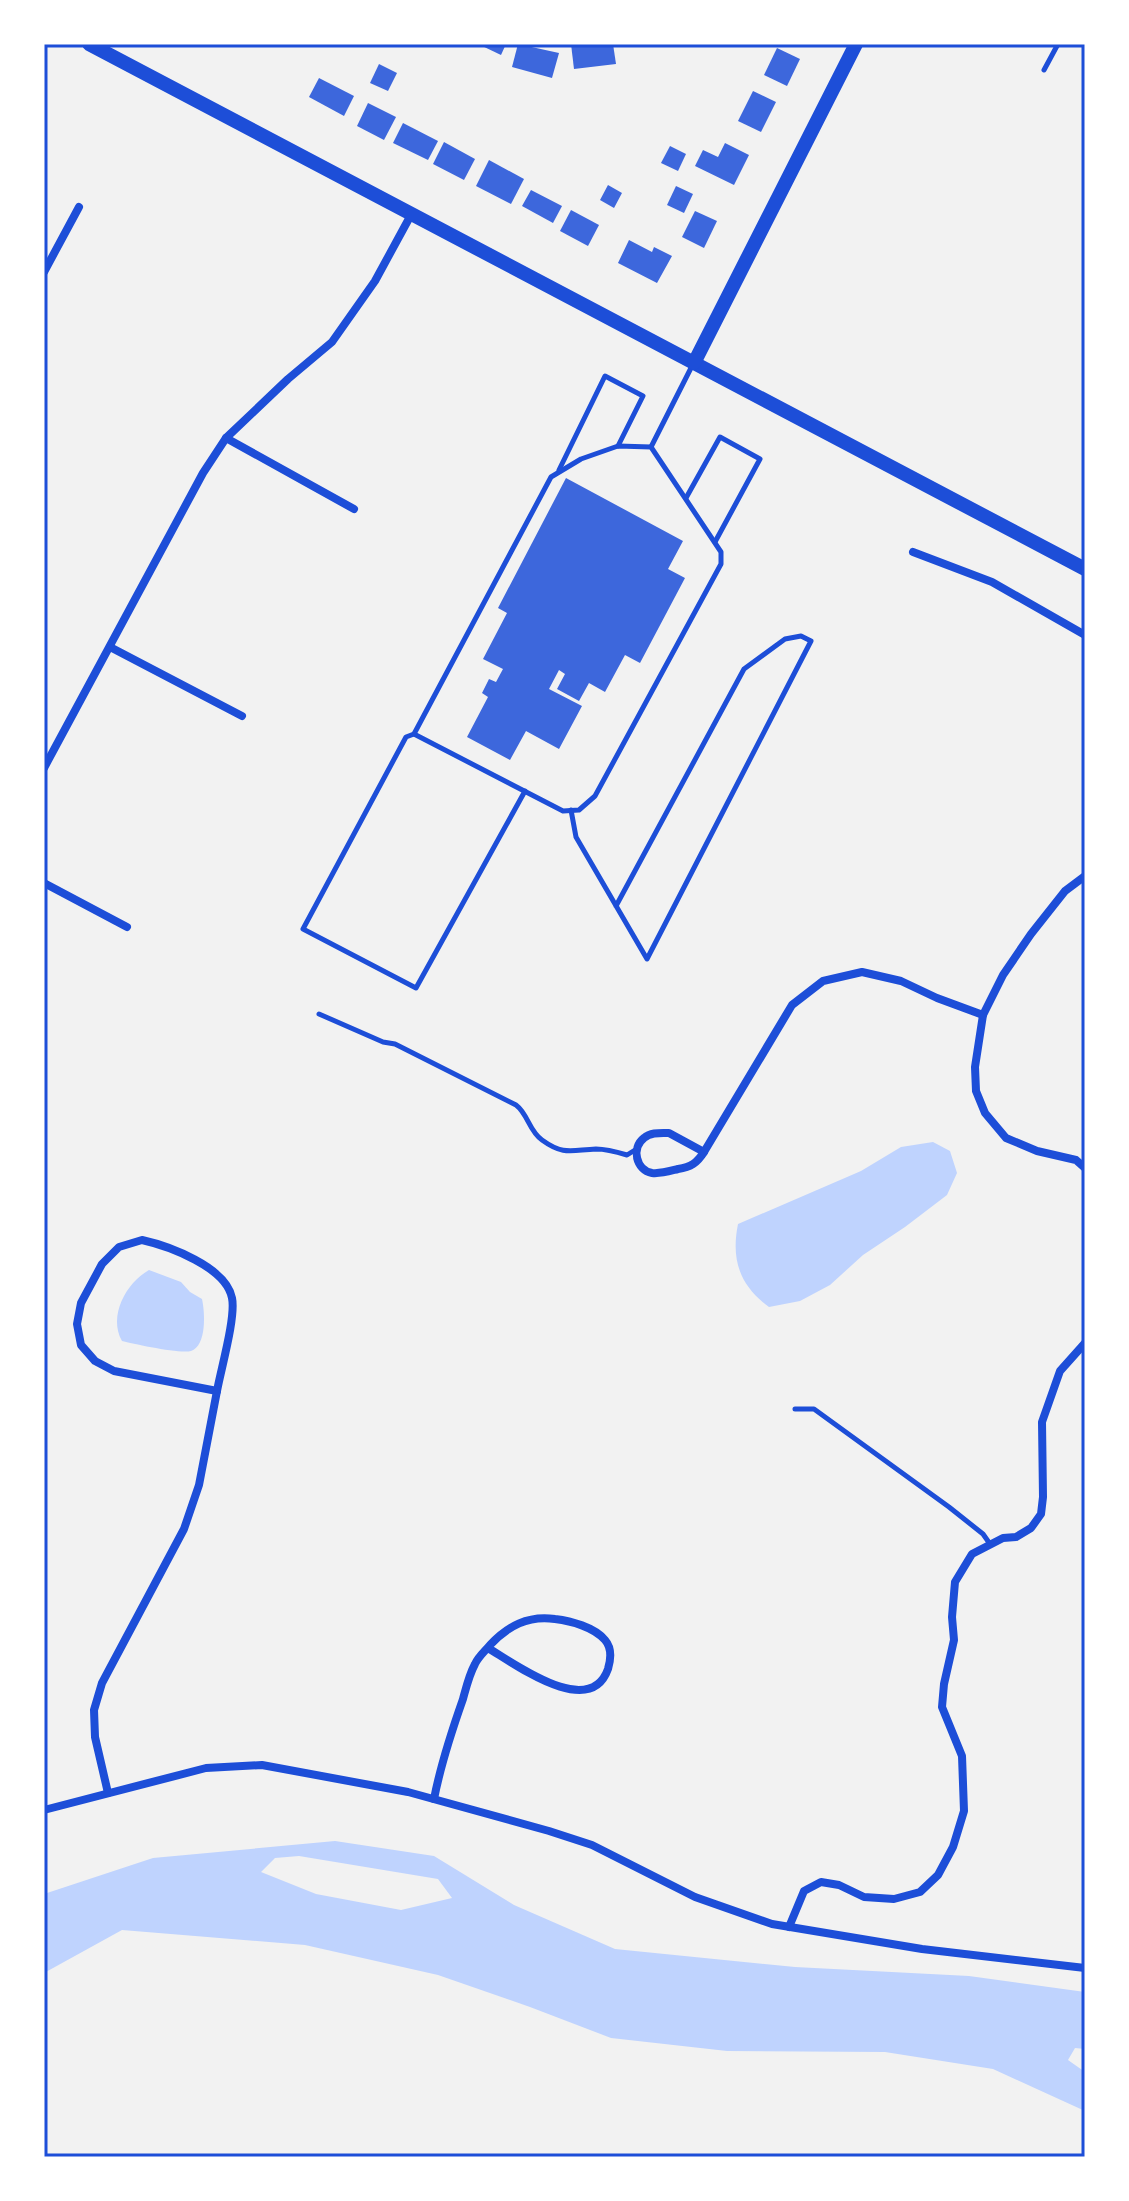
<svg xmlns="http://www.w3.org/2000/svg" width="1129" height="2201" viewBox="0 0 1129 2201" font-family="Lora,serif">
	<rect width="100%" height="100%" fill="#f2f2f2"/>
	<!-- water -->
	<g fill="#bfd3fe" fill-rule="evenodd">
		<path d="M933 1142 950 1151 957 1173 947 1195 905 1227 863 1255 830 1285 800 1301 769 1307C739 1285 731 1259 738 1224L861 1171 901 1147Z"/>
		<path d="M149 1270 181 1282 190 1292 202 1299C205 1312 207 1346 191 1351 180 1354 134 1344 122 1341 108 1316 126 1283 149 1270Z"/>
		<path d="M335 1841 434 1856 514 1905 615 1949 795 1967 969 1976 1085 1992V2049L1075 2048 1068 2060 1085 2072V2111L993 2069 885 2052 727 2051 611 2038 530 2007 438 1975 305 1945 122 1930 44 1973V1894L153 1858ZM299 1856 438 1879 452 1898 401 1910 316 1894 261 1872 275 1858Z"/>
	</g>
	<!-- building -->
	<g fill="#3d67dc">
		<polygon points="478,44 506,44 501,55"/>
		<polygon points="518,44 559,53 552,78 512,67"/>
		<polygon points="571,44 613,44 616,64 574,69"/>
		<polygon points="777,48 800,59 787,86 764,75"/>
		<polygon points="379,64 397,73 388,91 370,83"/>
		<polygon points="319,78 354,96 344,116 309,97"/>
		<polygon points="753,91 776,102 761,132 738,121"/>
		<polygon points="368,103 396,117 384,140 357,126"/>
		<polygon points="403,123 438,141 428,160 393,143"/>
		<polygon points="444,142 475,159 464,180 433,164"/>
		<polygon points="725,143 749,155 734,185 695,166 703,150 718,157"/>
		<polygon points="670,146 686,154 678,171 661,163"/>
		<polygon points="489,160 524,179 511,204 476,186"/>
		<polygon points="608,185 622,193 614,208 600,200"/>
		<polygon points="676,186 693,194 684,213 667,205"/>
		<polygon points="531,190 562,206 553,223 522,206"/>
		<polygon points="571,210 599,225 588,246 560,231"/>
		<polygon points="695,211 717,221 704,248 682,237"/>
		<polygon points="629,240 652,252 654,247 672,256 657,283 618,263"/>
		<polygon points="566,478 683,541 668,569 685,578 640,663 625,655 605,692 589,683 579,701 557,689 565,674 559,670 549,689 582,706 559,749 526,731 510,760 467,737 488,697 482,693 489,679 496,682 503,669 483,659 507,613 498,608"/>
	</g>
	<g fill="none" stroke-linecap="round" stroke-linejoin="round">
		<!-- service -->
		<g stroke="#1d4ed8" stroke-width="5">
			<polyline points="1044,70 1058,44"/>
			<polygon points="618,446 651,447 721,552 721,564 595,796 579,810 563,811 414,734 551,477 581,459"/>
			<polyline points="651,447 693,364"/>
			<polyline points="559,470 605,376 643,396 618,446"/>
			<polyline points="686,498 720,437 760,459 715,542"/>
			<polyline points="414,734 406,737 303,929 416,988 525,791"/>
			<polyline points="571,810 576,837 647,959 811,641 801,636 785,639 744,669 616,906"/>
			<path d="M319 1014 383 1042 395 1044 516 1105C528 1114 529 1131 542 1140 564 1156 572 1150 596 1149 607 1149 617 1152 627 1155L635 1150"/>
			<polyline points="795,1409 814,1409 949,1507 983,1534 990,1544"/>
		</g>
		<!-- minor -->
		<g stroke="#1d4ed8" stroke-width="8">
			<polyline points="44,272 79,207"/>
			<polyline points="226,438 354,509"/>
			<polyline points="913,552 992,582 1085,635"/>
			<polyline points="110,647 242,716"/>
			<polyline points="44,768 203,473 226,438 288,379 332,342 375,281 412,213"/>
			<polyline points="1085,876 1065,891 1031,934 1003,975 983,1015 975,1067 976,1091 985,1113 1006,1138 1037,1151 1076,1160 1085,1168"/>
			<polyline points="44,883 127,927"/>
			<path d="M669 1133 704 1152C697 1163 691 1167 678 1169 670 1171 661 1174 652 1173 636 1170 631 1148 644 1138 651 1132 660 1133 669 1133Z"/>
			<polyline points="704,1152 792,1005 823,981 862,972 901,981 937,998 983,1015"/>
			<path d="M142 1240C169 1246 226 1267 232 1298 236 1317 221 1369 217 1391L114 1371 95 1361 81 1345 77 1324 81 1303 102 1264 119 1247Z"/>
			<polyline points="108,1793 95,1737 94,1710 102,1683 184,1529 199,1485 217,1391"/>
			<path d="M434 1799C441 1763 451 1733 463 1699 466 1688 469 1675 475 1664 478 1657 485 1651 490 1645 508 1626 528 1615 555 1619 571 1621 594 1627 605 1640 612 1648 611 1659 608 1669 590 1720 515 1664 488 1648"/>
			<polyline points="44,1810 206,1768 262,1765 408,1792 549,1831 592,1845 695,1897 772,1924 922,1949 1085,1968"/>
			<polyline points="789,1927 804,1891 821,1882 839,1885 864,1897 894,1899 920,1892 938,1875 953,1847 964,1811 962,1756 942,1707 944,1684 954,1640 952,1617 955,1582 972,1554 1003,1538 1016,1537 1031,1528 1041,1514 1043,1497 1042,1422 1060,1371 1085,1343"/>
		</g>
		<!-- secondary -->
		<g stroke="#1d4ed8" stroke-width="14">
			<polyline points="89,44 1085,569"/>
			<polyline points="694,363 856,44"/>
		</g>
	</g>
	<!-- border -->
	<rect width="1129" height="2201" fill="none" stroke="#ffffff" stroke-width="92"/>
	<rect x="46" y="46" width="1037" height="2109" fill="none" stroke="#1d4ed8" stroke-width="3"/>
</svg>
